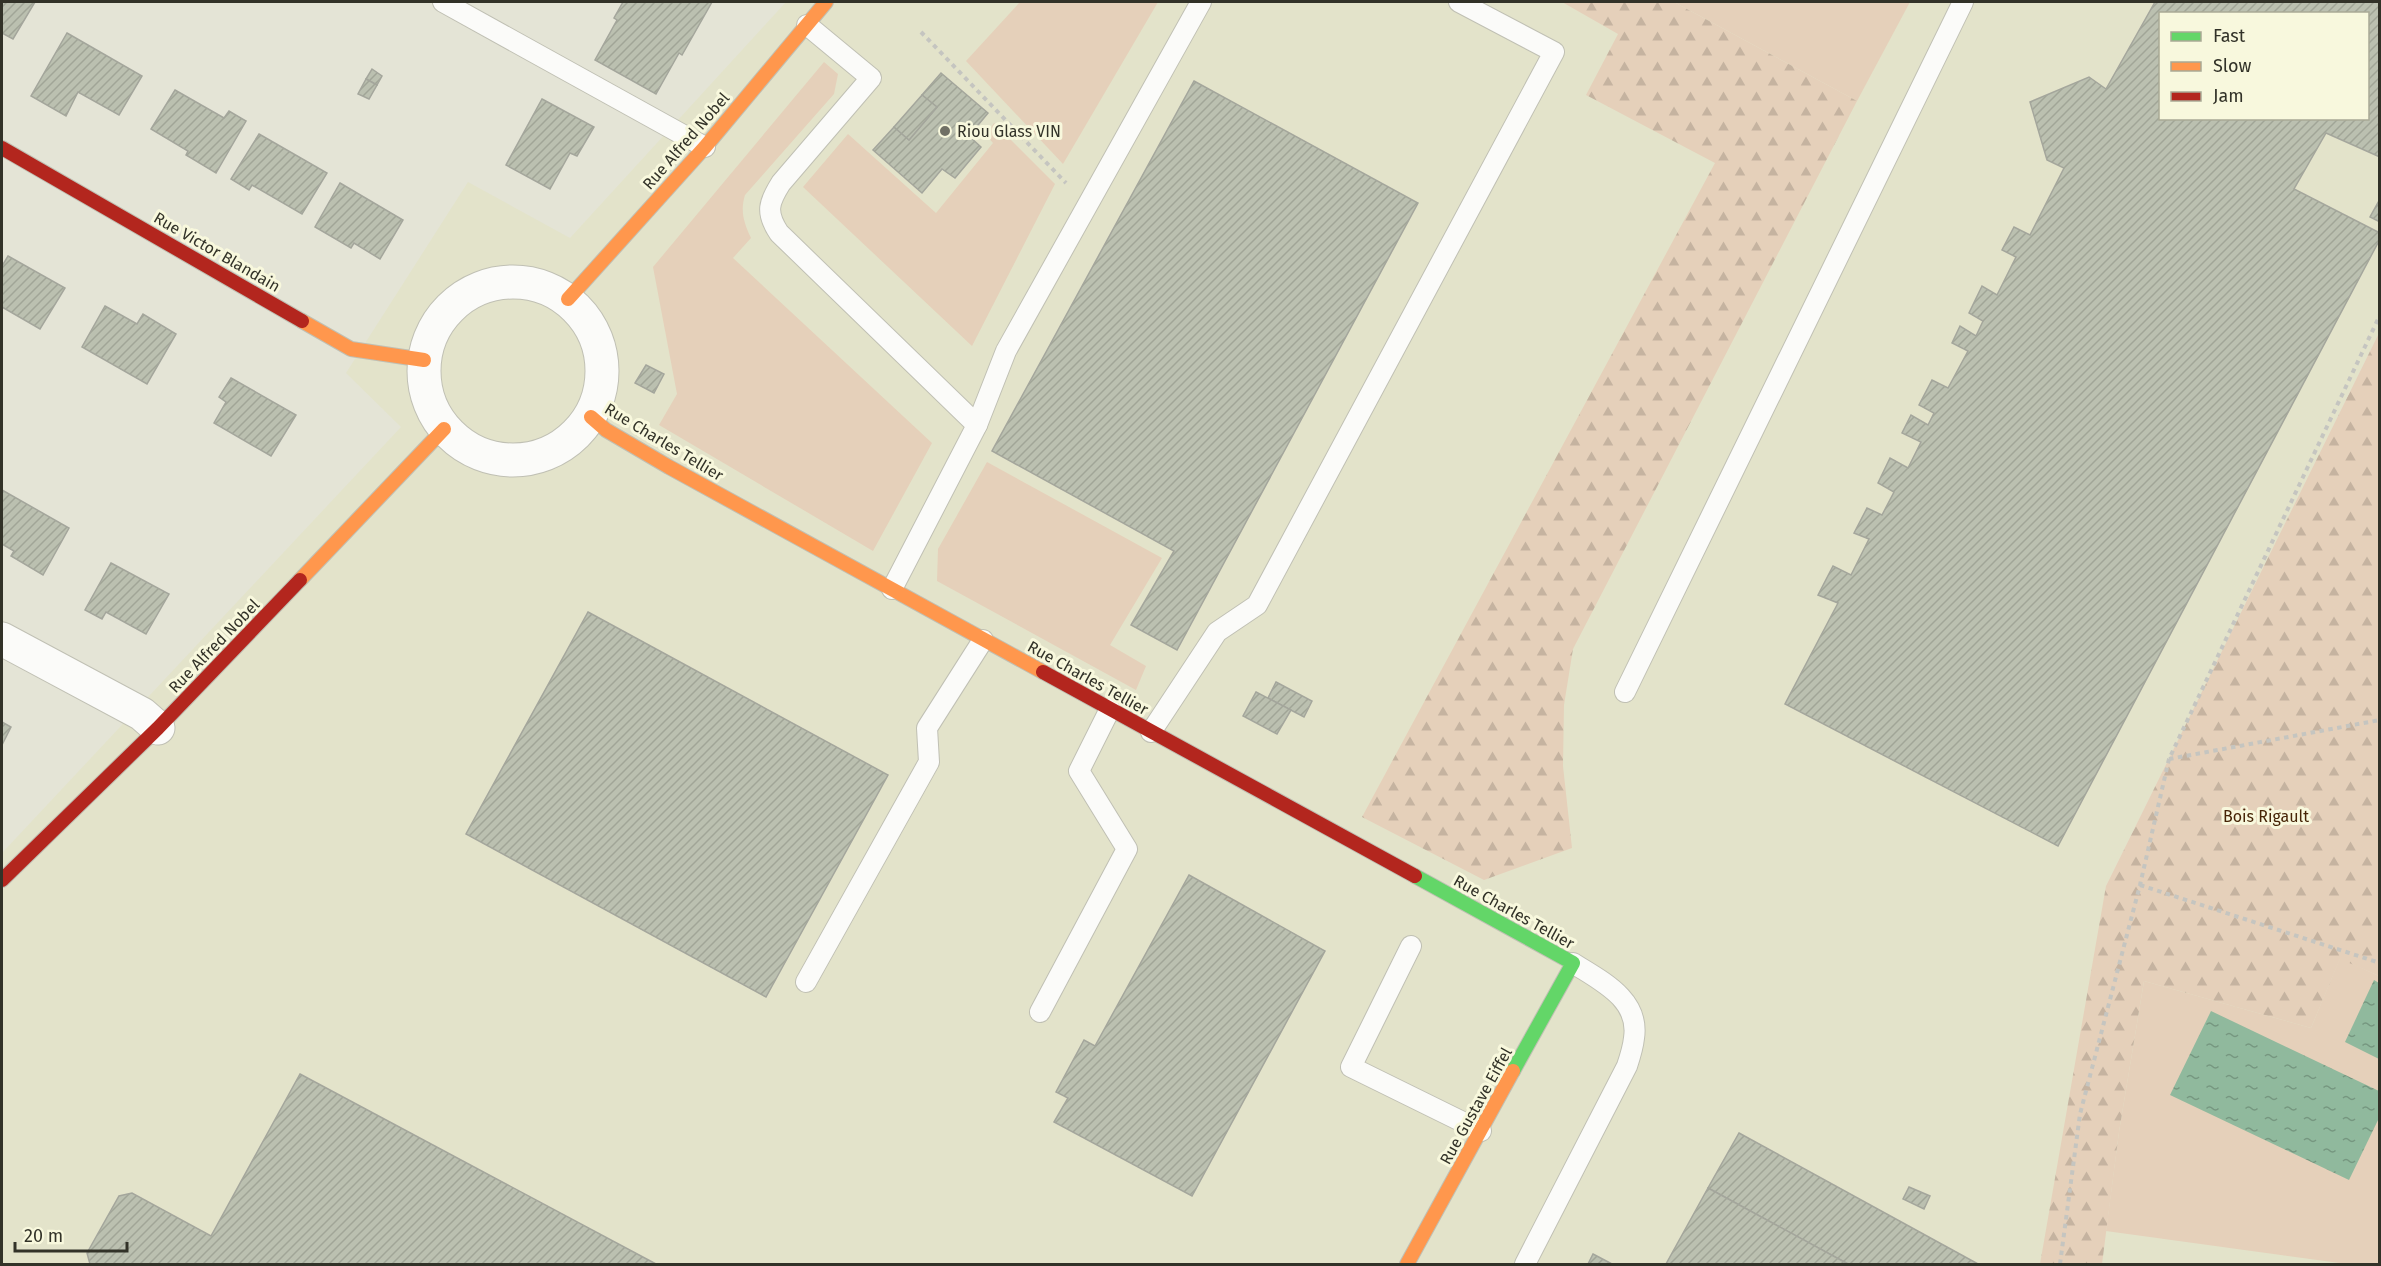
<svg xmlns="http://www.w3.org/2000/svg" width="2381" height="1266" viewBox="0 0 2381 1266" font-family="'Fira Sans',sans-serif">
	<defs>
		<pattern id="forest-firs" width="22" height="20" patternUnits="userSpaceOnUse" patternTransform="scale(1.5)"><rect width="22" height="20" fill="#e5d0ba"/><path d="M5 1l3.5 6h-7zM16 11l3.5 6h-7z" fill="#c5b3a0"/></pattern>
		<pattern id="water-ripples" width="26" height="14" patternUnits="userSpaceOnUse" patternTransform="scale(1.5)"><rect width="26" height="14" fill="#90b99d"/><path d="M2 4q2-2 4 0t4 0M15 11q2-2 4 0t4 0" fill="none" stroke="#769780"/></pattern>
		<pattern id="building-hatch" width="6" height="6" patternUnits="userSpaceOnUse" patternTransform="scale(1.5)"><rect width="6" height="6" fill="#bbc0b0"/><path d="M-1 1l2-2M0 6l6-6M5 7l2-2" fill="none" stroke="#a1a597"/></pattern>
	</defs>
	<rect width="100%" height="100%" fill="#e4e4d6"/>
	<!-- built -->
	<path fill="#e3e3ca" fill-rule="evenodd" d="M786 2H2379V333L2106 886 2379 976V1264H2V853L401 427 346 373 468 182 570 238ZM2160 14H2368V118H2160Z"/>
	<!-- green -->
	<g fill="#e5d0ba">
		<polygon points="1020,2 1158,2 1063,164 966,61"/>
		<polygon points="1674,2 1910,2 1857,101"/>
		<path d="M824 62 838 74 834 94 745 195C740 211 744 223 751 238L733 258 932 443 873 551 659 425 677 394 653 267Z"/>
		<polygon points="994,123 1055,184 972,346 803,187 848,134 936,213 993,143 986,135"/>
		<polygon points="987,462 1162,558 1110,645 1146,666 1136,690 937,581 938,549"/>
		<polygon points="2340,958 2379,976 2379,1264 2347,1264 2106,1231 2119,1132 2144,981 2311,1028"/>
	</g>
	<!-- forest -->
	<g fill="url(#forest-firs)">
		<polygon points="1562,2 1674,2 1857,101 1573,649 1564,705 1563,766 1572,848 1484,880 1362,817 1715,163 1586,95 1618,34"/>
		<polygon points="2379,333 2379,976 2340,959 2311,1028 2144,981 2119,1132 2102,1264 2040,1264 2106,886"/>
	</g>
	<!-- water -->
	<g fill="url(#water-ripples)">
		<polygon points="2374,980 2379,983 2379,1059 2345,1042"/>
		<polygon points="2211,1011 2379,1091 2379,1118 2349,1180 2170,1095"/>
	</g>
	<!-- building -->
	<g fill="url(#building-hatch)" stroke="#a4a69c" stroke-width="1.5" fill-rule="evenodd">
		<polygon points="2,2 35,2 13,39 2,33"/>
		<polygon points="623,2 712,2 682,55 679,53 656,94 595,60 617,20 614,18"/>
		<path d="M2155 2H2380V157L2326 133 2294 189 2380 233V239L2058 846 1785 704 1838 603 1818 595 1833 566 1851 575 1869 539 1854 533 1867 508 1882 515 1894 492 1878 483 1890 458 1908 468 1921 442 1902 433 1911 415 1928 425 1934 413 1919 405 1932 380 1948 388 1968 351 1952 343 1960 326 1976 336 1983 321 1969 313 1982 286 1997 295 2016 257 2002 250 2014 227 2030 235 2064 168 2047 160 2030 102 2089 77 2106 89ZM2160 14H2368V118H2160Z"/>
		<polygon points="67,33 142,76 119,115 78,92 66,116 31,96"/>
		<polygon points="372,69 382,76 377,85 366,79"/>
		<polygon points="941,73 988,113 969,136 981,147 955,178 942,169 922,193 873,150 894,127 909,140 937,107 922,95"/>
		<polygon points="366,79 377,85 369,99 358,94"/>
		<polygon points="1194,81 1418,203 1177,650 1131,625 1174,551 992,451"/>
		<polygon points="175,90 224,118 229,111 246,121 216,173 186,155 188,151 151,129"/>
		<polygon points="922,95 937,107 909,140 894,127"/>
		<polygon points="542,99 594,127 577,156 570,153 550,189 506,165"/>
		<polygon points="259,134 327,173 302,214 252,185 249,190 231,179"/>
		<polygon points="340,183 403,220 380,259 354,243 351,248 315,227"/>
		<polygon points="2380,199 2380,222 2370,217"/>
		<polygon points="8,256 65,288 40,329 2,307 2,266"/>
		<polygon points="105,306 137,324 143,314 176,334 147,384 82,347"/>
		<polygon points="646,365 664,374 654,393 635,383"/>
		<polygon points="231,378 296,415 271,456 214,423 226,402 219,397"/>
		<polygon points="2,490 69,528 43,575 11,556 14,551 2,544"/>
		<polygon points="111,563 169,594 146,634 106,612 102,619 85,610"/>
		<polygon points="588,612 888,775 766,997 466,834"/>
		<polygon points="1276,682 1312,701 1304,717 1268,698"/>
		<polygon points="1256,692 1291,710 1277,734 1243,716"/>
		<polygon points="2,722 11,727 2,745"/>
		<polygon points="1189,875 1325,951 1192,1196 1054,1122 1068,1098 1056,1092 1084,1040 1095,1046"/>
		<polygon points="300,1074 656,1264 90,1264 87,1253 119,1196 132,1193 211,1236"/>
		<polygon points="1739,1133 1978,1264 1848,1264 1708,1188"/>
		<polygon points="1909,1187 1930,1196 1924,1209 1903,1199"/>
		<polygon points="1708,1188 1848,1264 1666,1264"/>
		<polygon points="1593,1254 1612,1264 1588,1264"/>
	</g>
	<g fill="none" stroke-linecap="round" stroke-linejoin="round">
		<defs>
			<g id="lane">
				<polyline points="443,2 705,147"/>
				<path d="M807 25 871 78 781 183C769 202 765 212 779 233L977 425 892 589"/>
				<polyline points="977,425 1006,351 1201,2"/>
				<polyline points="1625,692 1963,2"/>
				<polyline points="1151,732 1217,632 1257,605 1554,52 1459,2"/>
				<polyline points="1411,946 1351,1067 1481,1131"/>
				<polyline points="806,982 929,762 927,728 983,640"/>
				<polyline points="1040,1012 1127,849 1079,771 1110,709"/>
				<path d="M1525 1264 1627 1066C1630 1057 1633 1048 1634 1038 1640 999 1601 981 1573 963"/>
			</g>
			<g id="street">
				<circle cx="513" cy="371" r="89"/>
				<polyline points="2,639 142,714 158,728"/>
			</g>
			<polyline id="fast" points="1415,876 1573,963 1513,1071"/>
			<g id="slow">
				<polyline points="568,299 705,147 826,2"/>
				<polyline points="302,321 351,349 424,360"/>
				<polyline points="591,417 606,430 669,467 1043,672"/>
				<polyline points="300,580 444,429"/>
				<polyline points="1407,1264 1513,1071"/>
			</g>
			<g id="jam">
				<polyline points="2,148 302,321"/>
				<polyline points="1043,672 1415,876"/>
				<polyline points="2,880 158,728 300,580"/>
			</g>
		</defs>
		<!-- lane casing -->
		<use href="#lane" stroke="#c0c0b4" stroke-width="22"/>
		<!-- street casing -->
		<use href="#street" stroke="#c0c0b4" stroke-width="35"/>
		<!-- fast casing -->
		<use href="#fast" stroke="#c0c0b4" stroke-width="16"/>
		<!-- slow casing -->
		<use href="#slow" stroke="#c0c0b4" stroke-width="16"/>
		<!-- jam casing -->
		<use href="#jam" stroke="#c0c0b4" stroke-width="16"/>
		<!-- path -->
		<g stroke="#c5c5c0" stroke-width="4" stroke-dasharray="4.5 4.5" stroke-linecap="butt">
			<polyline points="921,32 1066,183"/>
			<polyline points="2169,759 2380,720"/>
			<polyline points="2140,885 2380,963"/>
			<polyline points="2060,1264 2080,1114 2140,885 2169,759 2380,315"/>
		</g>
		<!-- lane -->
		<use href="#lane" stroke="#fbfbf9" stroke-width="20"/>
		<!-- street -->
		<use href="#street" stroke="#fbfbf9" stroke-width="33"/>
		<!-- fast -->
		<use href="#fast" stroke="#63d668" stroke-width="14"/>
		<!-- slow -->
		<use href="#slow" stroke="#ff974d" stroke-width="14"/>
		<!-- jam -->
		<use href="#jam" stroke="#b3261e" stroke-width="14"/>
	</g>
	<!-- markers -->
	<circle fill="#707065" stroke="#f8f8dd" stroke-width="2" cx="945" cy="131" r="6"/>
	<g text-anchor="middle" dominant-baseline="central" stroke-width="6" stroke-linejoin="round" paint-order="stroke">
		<!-- poi labels -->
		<g font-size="16" fill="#323228" stroke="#f8f8dd" text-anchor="start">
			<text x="957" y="131">Riou Glass VIN</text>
		</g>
		<!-- street labels -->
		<g font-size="16" fill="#323228" stroke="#f8f8dd">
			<text transform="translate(686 141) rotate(-49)">Rue Alfred Nobel</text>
			<text transform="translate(217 252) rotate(30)">Rue Victor Blandain</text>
			<text transform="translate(664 442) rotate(31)">Rue Charles Tellier</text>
			<text transform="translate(214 646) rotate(-46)">Rue Alfred Nobel</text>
			<text transform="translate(1088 678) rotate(29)">Rue Charles Tellier</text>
			<text transform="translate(1514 912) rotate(29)">Rue Charles Tellier</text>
			<text transform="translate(1476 1106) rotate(-61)">Rue Gustave Eiffel</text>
		</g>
		<!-- park labels -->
		<g font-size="16" fill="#462406" stroke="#f8f8dd">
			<text x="2266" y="816">Bois Rigault</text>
		</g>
	</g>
	<!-- border -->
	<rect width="2381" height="1266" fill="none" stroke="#323228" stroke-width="6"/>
	<!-- legend -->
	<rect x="2159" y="12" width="210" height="108" fill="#f8f8dd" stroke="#a9a995" stroke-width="1.5"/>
	<rect x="2171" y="32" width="30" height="9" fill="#63d668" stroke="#a9a995" stroke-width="1.5"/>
	<text x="2213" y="42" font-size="18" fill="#323228">Fast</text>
	<rect x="2171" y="62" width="30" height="9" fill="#ff974d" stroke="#a9a995" stroke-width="1.5"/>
	<text x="2213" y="72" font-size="18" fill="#323228">Slow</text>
	<rect x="2171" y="92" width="30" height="9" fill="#b3261e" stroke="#a9a995" stroke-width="1.5"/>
	<text x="2213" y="102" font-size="18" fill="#323228">Jam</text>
	<!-- scale -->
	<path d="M15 1242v9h112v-9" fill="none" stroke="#323228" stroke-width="3"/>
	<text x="24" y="1242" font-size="18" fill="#323228" stroke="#f8f8dd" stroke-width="4.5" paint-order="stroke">20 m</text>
</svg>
